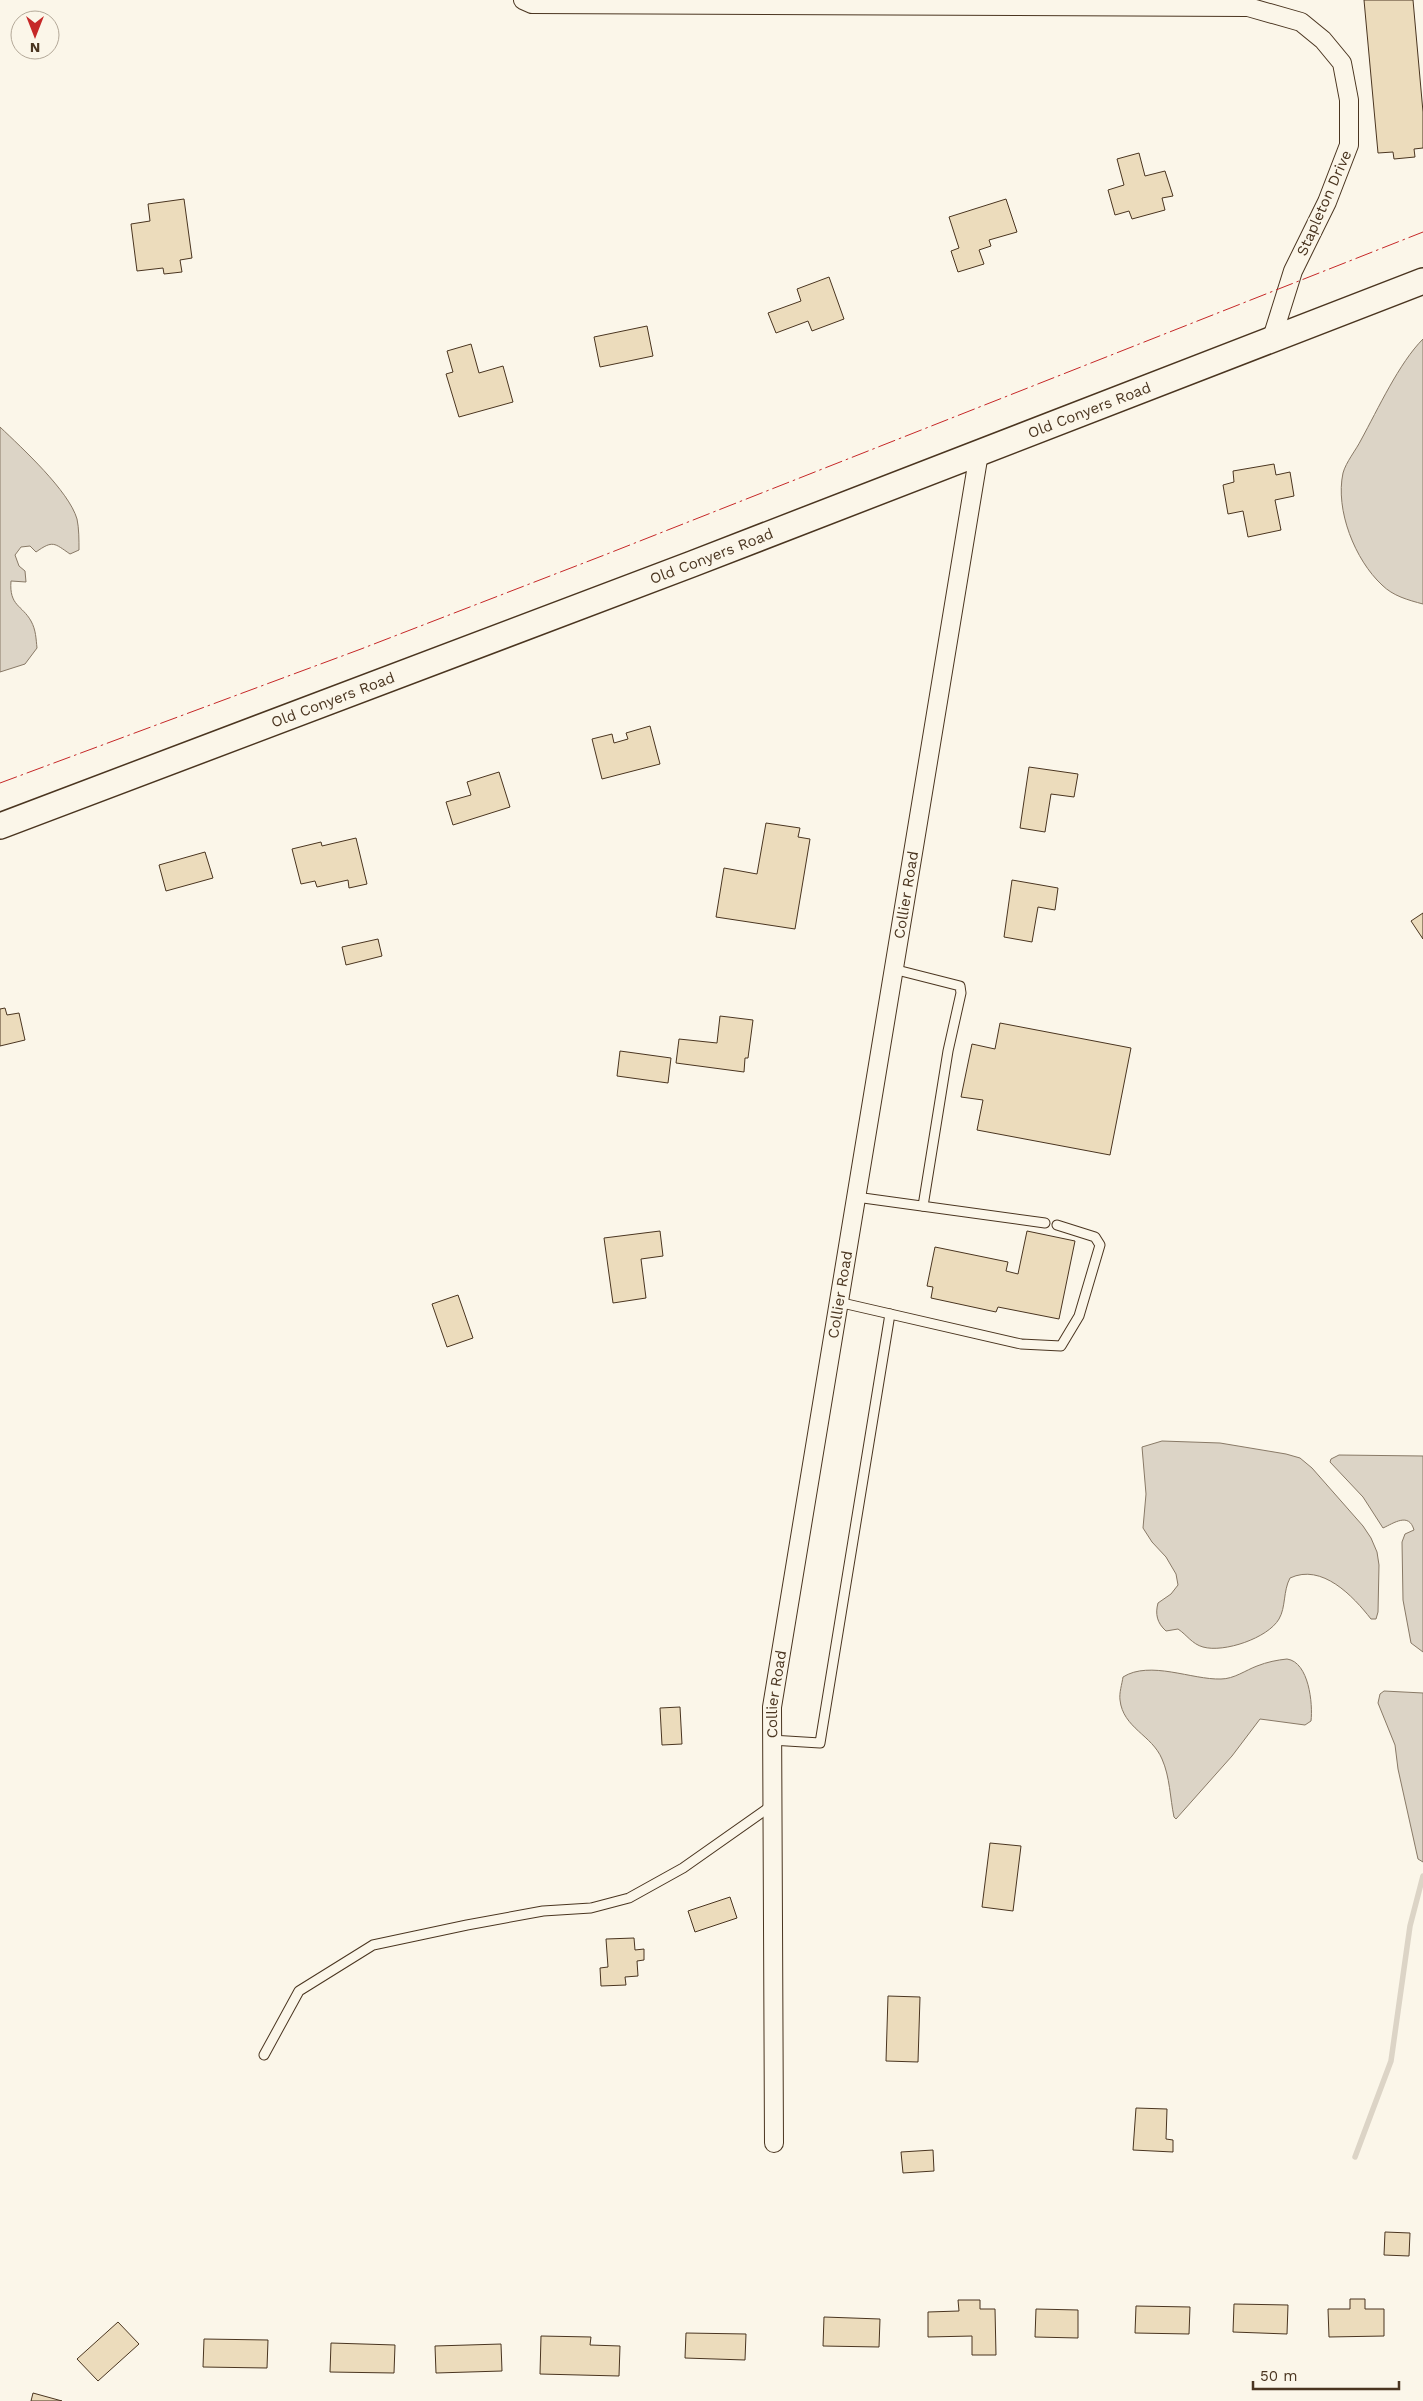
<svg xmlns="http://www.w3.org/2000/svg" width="1423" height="2401" viewBox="0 0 1423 2401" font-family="'Work Sans',sans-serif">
	<rect width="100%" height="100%" fill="#fbf6e9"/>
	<!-- water -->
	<g fill="#dcd4c6" stroke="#887966">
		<path d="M1423 339V604C1408 600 1393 596 1382 585 1355 560 1335 510 1343 473 1346 462 1356 450 1361 440 1378 409 1399 363 1423 339Z"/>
		<path d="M0 427C22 448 69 491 77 519 79 528 79 540 79 550L70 554C54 543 53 540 36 552L30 546 21 547 15 555 19 566 25 571 26 582 11 581C9 606 22 605 31 621 36 630 36 639 37 648L25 664 0 672Z"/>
		<path d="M1162 1441 1220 1443 1286 1454 1300 1458 1312 1468 1363 1526 1371 1538 1377 1552 1379 1565 1378 1612 1376 1619H1371C1353 1596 1322 1563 1290 1578 1283 1591 1286 1607 1279 1619 1268 1638 1224 1653 1203 1647 1192 1644 1187 1635 1178 1629L1166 1631C1157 1623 1155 1614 1158 1603L1171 1594 1178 1585 1176 1574 1166 1557 1152 1542 1143 1528 1146 1494 1142 1447Z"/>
		<path d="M1339 1455 1423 1456V1652L1411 1643 1403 1600 1402 1542 1405 1534 1414 1530C1409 1512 1394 1523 1383 1528L1363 1497 1330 1462 1331 1459Z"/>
		<path d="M1287 1659C1309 1662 1313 1704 1311 1721L1305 1725 1260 1719 1232 1756 1176 1819 1174 1817C1170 1798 1170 1777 1162 1759 1152 1735 1123 1728 1120 1700 1119 1693 1122 1684 1123 1677 1150 1660 1192 1680 1221 1679 1234 1679 1246 1670 1257 1666 1267 1662 1277 1660 1287 1659Z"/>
		<polygon points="1384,1691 1423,1693 1423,1862 1418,1859 1398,1769 1395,1745 1378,1703 1380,1694"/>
	</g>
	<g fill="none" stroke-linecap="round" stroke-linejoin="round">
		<!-- stream -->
		<polyline stroke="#dcd4c6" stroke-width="5.5" points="1355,2157 1391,2061 1410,1926 1423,1876"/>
	</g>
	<!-- building -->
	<g fill="#ecdcbc" stroke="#4a3520">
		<polygon points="1364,0 1413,0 1423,112 1423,148 1414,149 1415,157 1394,159 1393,152 1378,153"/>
		<polygon points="1139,153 1145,176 1165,171 1173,196 1162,198 1165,210 1132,219 1129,211 1115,215 1108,190 1124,185 1117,159"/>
		<polygon points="184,199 192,258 180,260 182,272 164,274 163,268 137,271 131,224 150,221 148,204"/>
		<polygon points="1006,199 1017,232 989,240 991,246 979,250 984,264 958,272 951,251 959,248 949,217"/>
		<polygon points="829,277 844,319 812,331 808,321 776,333 768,313 801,301 797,289"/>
		<polygon points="647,326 653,356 600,367 594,337"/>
		<polygon points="471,344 479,373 503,366 513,402 459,417 446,374 453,372 447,351"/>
		<polygon points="1274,464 1276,475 1290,472 1294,496 1275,500 1281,530 1248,537 1243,511 1228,514 1223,485 1234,482 1233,471"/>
		<polygon points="650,726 660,764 602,779 592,739 612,734 614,743 628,739 626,733"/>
		<polygon points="1029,767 1078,774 1074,797 1051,794 1045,832 1020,828"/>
		<polygon points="499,772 510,807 453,825 446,802 471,795 467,782"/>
		<polygon points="766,823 800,828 798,837 810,839 795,929 716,917 724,868 757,874"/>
		<polygon points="356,838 367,884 349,888 348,880 317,887 315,881 301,884 292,849 321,842 322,846"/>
		<polygon points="205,852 213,878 166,891 159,865"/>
		<polygon points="1012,880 1058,888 1055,910 1038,907 1032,942 1004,937"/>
		<polygon points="1423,913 1423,939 1411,921"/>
		<polygon points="378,939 382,956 346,965 342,947"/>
		<polygon points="5,1008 7,1015 19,1013 25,1040 0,1046 0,1009"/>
		<polygon points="720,1016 753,1020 748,1058 745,1058 744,1072 676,1063 679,1039 717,1043"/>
		<polygon points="1000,1023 1131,1048 1110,1155 977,1130 983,1100 961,1097 972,1044 995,1049"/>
		<polygon points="620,1051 671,1058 668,1083 617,1076"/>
		<polygon points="660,1231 663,1256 641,1259 646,1298 613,1303 604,1238"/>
		<polygon points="1027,1231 1075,1241 1059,1319 998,1307 996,1312 931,1298 933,1287 927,1286 935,1247 1008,1262 1006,1271 1018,1274"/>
		<polygon points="458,1295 473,1338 447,1347 432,1304"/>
		<polygon points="680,1707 682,1744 662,1745 660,1708"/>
		<polygon points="990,1843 1021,1846 1013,1911 982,1907"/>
		<polygon points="730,1897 737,1918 695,1932 688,1911"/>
		<polygon points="634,1938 635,1950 644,1949 644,1960 637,1961 638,1976 625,1977 626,1985 601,1986 600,1968 608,1967 606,1939"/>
		<polygon points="888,1996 920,1997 918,2062 886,2061"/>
		<polygon points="1136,2108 1167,2109 1166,2139 1173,2140 1173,2152 1133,2150"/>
		<polygon points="933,2150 934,2171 903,2173 901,2152"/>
		<polygon points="1385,2232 1410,2233 1409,2256 1384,2255"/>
		<polygon points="1350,2299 1365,2299 1365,2309 1384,2309 1384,2336 1329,2337 1328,2309 1350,2309"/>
		<polygon points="958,2300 980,2300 980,2309 995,2309 996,2355 972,2355 972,2336 928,2337 928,2312 959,2311"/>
		<polygon points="1234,2304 1288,2305 1287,2334 1233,2332"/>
		<polygon points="1136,2306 1190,2307 1189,2334 1135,2333"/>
		<polygon points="1036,2309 1078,2310 1078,2338 1035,2337"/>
		<polygon points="824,2317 880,2319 879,2347 823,2346"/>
		<polygon points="118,2322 139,2344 98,2381 77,2359"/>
		<polygon points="686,2333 746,2334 745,2360 685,2358"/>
		<polygon points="541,2336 591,2337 590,2345 620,2346 619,2376 540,2374"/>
		<polygon points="204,2339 268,2340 267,2368 203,2367"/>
		<polygon points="331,2343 395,2345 394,2373 330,2372"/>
		<polygon points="501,2344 502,2371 436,2373 435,2346"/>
		<polygon points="33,2393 62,2401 31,2401"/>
	</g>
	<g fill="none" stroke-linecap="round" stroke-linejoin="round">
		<defs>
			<g id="lane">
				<polyline points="893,969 960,986 961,993 948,1051 923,1206"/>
				<polyline points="856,1197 1045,1223"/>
				<polyline points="838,1302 1021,1344 1061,1346 1079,1316 1100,1245 1095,1237 1057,1225"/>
				<polyline points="771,1740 820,1743 890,1314"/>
				<polyline points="264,2055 299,1991 373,1945 467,1925 543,1911 591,1908 629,1898 683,1868 771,1806"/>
			</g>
			<g id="street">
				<polyline points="523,0 532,4 1248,7 1301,22 1323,40 1342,63 1349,100 1349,145 1327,202 1293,271 1272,338"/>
				<path id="s1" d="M774 2143 772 1707 979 453"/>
			</g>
			<g id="secondary">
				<path id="s2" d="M0 826 692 564 1423 281"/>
			</g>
		</defs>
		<!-- lane casing -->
		<use href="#lane" stroke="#4a3520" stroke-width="11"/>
		<!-- street casing -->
		<use href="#street" stroke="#4a3520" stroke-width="20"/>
		<!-- secondary casing -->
		<use href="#secondary" stroke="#4a3520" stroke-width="28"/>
		<!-- lane -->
		<use href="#lane" stroke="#fbf6e9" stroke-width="9"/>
		<!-- street -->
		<use href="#street" stroke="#fbf6e9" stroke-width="18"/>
		<!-- secondary -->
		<use href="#secondary" stroke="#fbf6e9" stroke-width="25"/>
		<!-- power -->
		<polyline stroke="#c62828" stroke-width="1" stroke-dasharray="18 4 2.5 4" stroke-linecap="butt" points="0,783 361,649 607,554 1423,232"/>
	</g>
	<g text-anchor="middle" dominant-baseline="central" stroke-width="4" stroke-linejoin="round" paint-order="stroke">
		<!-- street labels -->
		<g font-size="15" fill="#4a3520" stroke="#fbf6e9">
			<text transform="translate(1324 203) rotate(-66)">Stapleton Drive</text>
			<text stroke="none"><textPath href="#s2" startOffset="1166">Old Conyers Road</textPath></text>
			<text stroke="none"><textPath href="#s2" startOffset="761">Old Conyers Road</textPath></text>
			<text stroke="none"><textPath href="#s2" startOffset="356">Old Conyers Road</textPath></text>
			<text stroke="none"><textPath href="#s1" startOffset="1259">Collier Road</textPath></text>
			<text stroke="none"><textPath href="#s1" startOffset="854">Collier Road</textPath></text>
			<text stroke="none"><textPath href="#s1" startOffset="449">Collier Road</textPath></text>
		</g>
	</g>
	<!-- north arrow -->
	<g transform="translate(35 35) rotate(180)"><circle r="24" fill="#fbf6e9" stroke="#b4a999"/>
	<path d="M0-4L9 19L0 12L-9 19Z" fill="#c62828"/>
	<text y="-8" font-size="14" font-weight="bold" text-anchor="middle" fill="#4a3520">N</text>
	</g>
	<!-- scale -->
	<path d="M1253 2381v8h146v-8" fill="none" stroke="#4a3520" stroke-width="2.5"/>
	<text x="1260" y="2381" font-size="15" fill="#4a3520" stroke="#fbf6e9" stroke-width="4" paint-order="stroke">50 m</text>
</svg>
